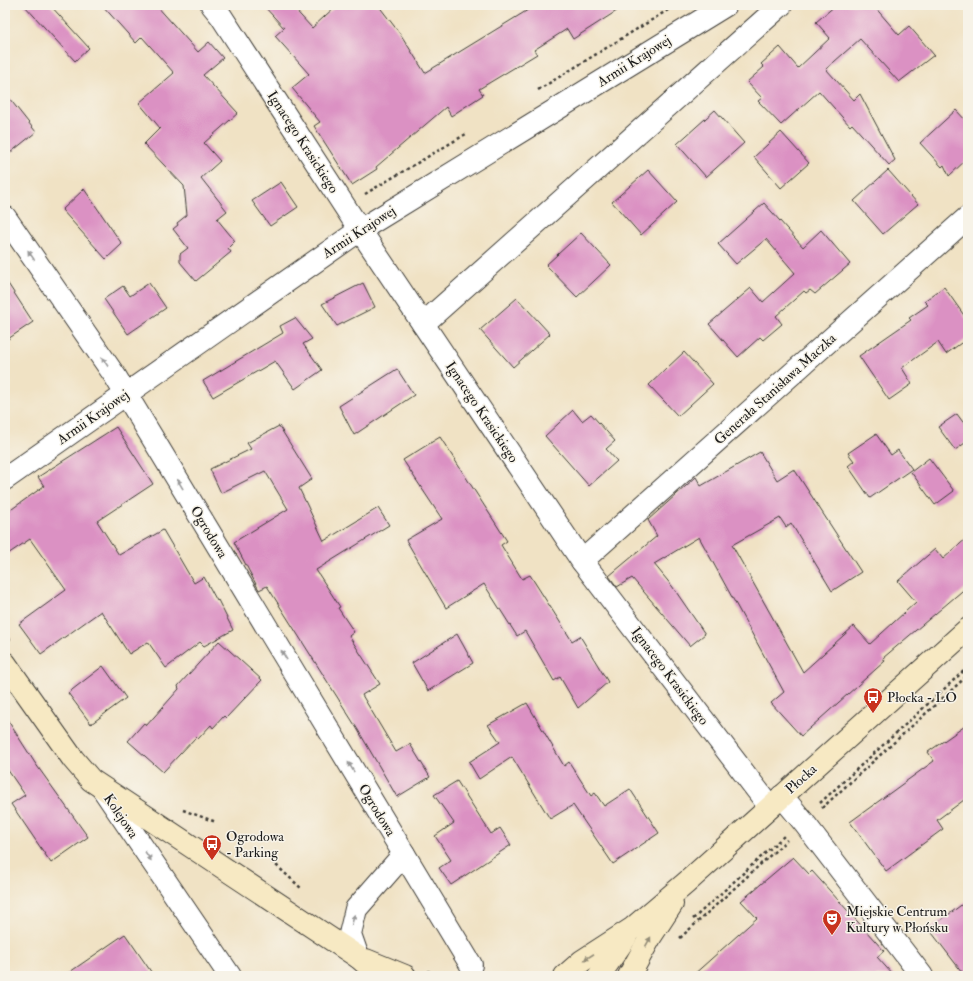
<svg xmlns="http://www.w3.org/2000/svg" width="973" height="981" viewBox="0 0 973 981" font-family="'IM FELL Double Pica',serif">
	<rect width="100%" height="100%" fill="#f7f3e8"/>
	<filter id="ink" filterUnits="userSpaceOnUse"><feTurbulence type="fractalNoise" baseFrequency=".025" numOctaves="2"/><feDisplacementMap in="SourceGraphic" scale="8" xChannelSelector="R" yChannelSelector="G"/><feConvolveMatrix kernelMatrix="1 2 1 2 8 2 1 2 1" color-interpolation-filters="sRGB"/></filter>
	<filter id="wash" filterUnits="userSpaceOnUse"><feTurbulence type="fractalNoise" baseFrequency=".012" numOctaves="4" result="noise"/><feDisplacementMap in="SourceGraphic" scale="16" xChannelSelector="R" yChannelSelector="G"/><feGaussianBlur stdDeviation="0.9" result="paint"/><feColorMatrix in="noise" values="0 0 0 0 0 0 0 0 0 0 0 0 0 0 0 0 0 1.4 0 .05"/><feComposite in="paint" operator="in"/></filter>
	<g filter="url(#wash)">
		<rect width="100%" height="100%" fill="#f0e2c4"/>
		<g id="blocks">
			<!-- building -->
			<g fill="#db91c3">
				<polygon points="24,5 50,5 89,48 75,61"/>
				<polygon points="102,5 156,5 198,52 209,42 223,58 203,75 238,113 204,143 220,161 201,178 227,211 217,219 235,241 228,248 231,252 196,281 180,262 180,254 188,248 173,229 178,225 177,223 187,215 184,186 144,144 160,128 139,103 174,73 142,37 136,43"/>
				<polygon points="263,5 291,5 312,28 337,5 378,5 401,35 425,73 536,5 626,5 573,39 567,29 534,50 537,54 479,89 483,95 451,116 446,107 376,167 377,169 352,185 314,126 320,122 292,88 309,74 275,36 284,28"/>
				<polygon points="836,5 873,5 899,35 909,26 934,55 899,82 860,39 826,69 854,100 860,94 895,160 889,165 852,124 850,126 819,91 781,125 758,101 762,98 747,82 764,67 761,64 780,47 798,68 830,38 816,22"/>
				<polygon points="5,93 36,132 5,157"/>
				<polygon points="715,110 744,143 706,177 677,144"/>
				<polygon points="956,110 968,123 968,158 949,176 944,165 942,167 920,143"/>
				<polygon points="781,132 809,163 781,188 754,157"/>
				<polygon points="648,170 677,202 641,235 612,202"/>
				<polygon points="888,170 918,204 883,234 854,201"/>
				<polygon points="281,182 298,207 270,226 252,201"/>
				<polygon points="84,189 122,244 106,259 62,210"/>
				<polygon points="764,203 803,247 821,230 850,264 815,294 810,290 806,293 804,291 776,316 782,324 763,340 760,337 738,357 709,324 751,288 763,302 795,273 766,239 736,264 718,244"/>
				<polygon points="581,233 611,265 577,297 546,265"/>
				<polygon points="5,279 33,322 5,341"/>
				<polygon points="149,283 166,308 128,334 104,299 123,286 130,296"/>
				<polygon points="363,283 375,307 337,326 322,304"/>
				<polygon points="944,287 968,321 968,338 946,354 938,342 902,368 912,384 889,400 859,356 911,320 909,318 928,305 924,301"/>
				<polygon points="517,298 550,334 513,367 480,330"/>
				<polygon points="295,318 312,339 303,344 322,370 295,389 275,361 213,397 203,381 283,333 280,326"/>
				<polygon points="684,352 713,384 678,416 649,385"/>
				<polygon points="397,369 414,395 354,435 339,406"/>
				<polygon points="573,410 582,421 591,414 615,441 606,449 617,461 589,486 545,436"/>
				<polygon points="957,414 968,429 968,441 955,450 938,427"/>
				<polygon points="279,426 312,479 299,488 324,541 378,508 389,525 316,570 340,607 338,608 354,632 349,636 380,684 362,695 396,752 410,744 430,777 397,797 358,730 267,586 259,590 234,542 288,509 265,471 221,493 210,469 251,449 247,443"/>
				<polygon points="116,427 153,484 97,521 119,555 163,530 194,583 204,577 217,601 218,600 233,630 204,646 200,642 166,668 148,642 129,654 101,611 41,654 19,624 66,590 30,539 5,556 5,514 44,486 38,477"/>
				<polygon points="876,434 891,455 898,450 912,469 870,498 848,466 854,461 848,453"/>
				<polygon points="440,437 507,541 501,545 522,579 530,575 572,641 580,636 608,682 578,708 560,677 554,681 525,631 517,636 484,584 446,608 406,540 442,519 403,460"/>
				<polygon points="760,452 777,480 794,469 861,572 832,591 791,523 786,527 780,518 732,545 803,672 854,626 870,644 916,602 898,581 935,549 943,559 968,537 968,586 883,658 885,661 801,736 771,703 784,692 699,537 654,564 672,586 705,634 690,646 632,578 617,587 609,576 657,536 648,520 696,477 701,486"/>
				<polygon points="929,458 954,491 935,505 911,472"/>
				<polygon points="457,634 473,663 428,691 412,663"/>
				<polygon points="219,641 262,680 226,718 224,716 213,728 211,725 198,739 196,737 163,772 128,741 144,723 146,726 179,689 178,686"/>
				<polygon points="103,666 126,698 91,724 68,693"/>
				<polygon points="527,703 564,766 569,762 591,796 595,793 604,806 630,789 659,833 613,864 573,805 550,819 512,757 479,779 469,762 500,742 488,725"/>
				<polygon points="5,716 35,763 88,837 51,863 11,804 25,795 5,766"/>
				<polygon points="968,724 968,797 937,820 943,829 886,871 850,822 934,761 928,752"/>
				<polygon points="457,781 491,834 500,828 511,845 451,885 439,868 451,860 435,836 454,823 434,795"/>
				<polygon points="793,857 809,874 812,871 884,951 877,957 894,976 692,976 757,918 741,901"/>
				<polygon points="968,900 968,976 965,976 929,929"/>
				<polygon points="125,934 154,976 64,976"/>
			</g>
		</g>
	</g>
	<g filter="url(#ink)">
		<use href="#blocks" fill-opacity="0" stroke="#3c3a35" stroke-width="1"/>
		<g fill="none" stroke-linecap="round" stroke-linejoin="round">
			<defs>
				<g id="street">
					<polyline points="212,5 221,16 360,230 582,561 770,807"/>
					<polyline points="5,217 115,376 404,854 356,909 350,934 358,957"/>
					<polyline points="423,324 781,5"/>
					<polyline points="5,479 360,230 726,5"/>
					<polyline points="582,561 968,217"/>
					<polyline points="103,789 230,976"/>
					<polyline points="782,796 805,824 922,976"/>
					<polyline points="404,854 471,965"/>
				</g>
				<g id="secondary">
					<polyline points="5,663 73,759 91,780 358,957 380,976"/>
					<polyline points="366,960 405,976"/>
					<polyline points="565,976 582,961 633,928 686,883 968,629"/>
					<polyline points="599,976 626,937"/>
					<polyline points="629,976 651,936 672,904"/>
				</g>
			</defs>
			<!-- street casing -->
			<use href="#street" stroke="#3c3a35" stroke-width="24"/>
			<!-- secondary casing -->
			<use href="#secondary" stroke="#3c3a35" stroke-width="24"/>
			<!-- path -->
			<g stroke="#3c3a35" stroke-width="2.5" stroke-dasharray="3 3" stroke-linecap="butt">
				<polyline points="538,90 676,5"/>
				<polyline points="365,194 466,134"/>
				<polyline points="5,633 10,640"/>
				<polyline points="820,803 968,667"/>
				<polyline points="822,808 968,675"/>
				<polyline points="183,810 216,822"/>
				<polyline points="263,853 302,889"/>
				<polyline points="693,919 784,836"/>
				<polyline points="680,938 787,840"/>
				<polyline points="428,971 436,976"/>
			</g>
			<!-- street -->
			<use href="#street" stroke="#fff" stroke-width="22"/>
			<!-- secondary -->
			<use href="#secondary" stroke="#f7e9c3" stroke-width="22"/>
		</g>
		<!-- one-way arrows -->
		<defs><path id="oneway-solid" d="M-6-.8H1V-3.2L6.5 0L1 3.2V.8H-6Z"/></defs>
		<g fill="#999">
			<use href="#oneway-solid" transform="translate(31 255) rotate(-124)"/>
			<use href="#oneway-solid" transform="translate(105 362) rotate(-124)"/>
			<use href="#oneway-solid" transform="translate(180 484) rotate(-121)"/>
			<use href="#oneway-solid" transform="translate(284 655) rotate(-121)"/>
			<use href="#oneway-solid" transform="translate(351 767) rotate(-121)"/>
			<use href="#oneway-solid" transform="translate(148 856) rotate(56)"/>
			<use href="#oneway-solid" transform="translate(353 920) rotate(-76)"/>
		</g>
		<g fill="#948d78">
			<use href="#oneway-solid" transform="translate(648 942) rotate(-61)"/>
			<use href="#oneway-solid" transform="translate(589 957) rotate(147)"/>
		</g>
	</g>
	<!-- icons -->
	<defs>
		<symbol id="bus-pin" viewBox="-11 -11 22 30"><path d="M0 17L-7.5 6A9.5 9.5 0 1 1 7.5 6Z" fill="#c8321e" stroke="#f7f3e8"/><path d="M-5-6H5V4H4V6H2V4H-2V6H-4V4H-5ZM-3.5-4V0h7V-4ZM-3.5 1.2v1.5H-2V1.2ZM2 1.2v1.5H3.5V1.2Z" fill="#fff"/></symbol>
		<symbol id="theatre-pin" viewBox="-11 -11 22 30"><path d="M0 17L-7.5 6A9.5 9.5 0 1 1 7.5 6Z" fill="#c8321e" stroke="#f7f3e8"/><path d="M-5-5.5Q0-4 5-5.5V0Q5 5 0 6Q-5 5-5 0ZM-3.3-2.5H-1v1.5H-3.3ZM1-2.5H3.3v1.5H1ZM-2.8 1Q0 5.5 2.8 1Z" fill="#fff"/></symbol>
	</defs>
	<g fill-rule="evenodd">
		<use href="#bus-pin" x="862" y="686" width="22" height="30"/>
		<use href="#bus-pin" x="201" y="833" width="22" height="30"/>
		<use href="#theatre-pin" x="821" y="908" width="22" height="30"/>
	</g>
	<g text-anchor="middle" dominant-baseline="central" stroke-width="3" stroke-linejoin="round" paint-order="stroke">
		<!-- street labels -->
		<g font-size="14" fill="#1c1c1c" stroke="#f7f3e8">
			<text transform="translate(634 61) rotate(-32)">Armii Krajowej</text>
			<text transform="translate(303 142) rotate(57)">Ignacego Krasickiego</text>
			<text transform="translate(359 232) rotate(-33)">Armii Krajowej</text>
			<text transform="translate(775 389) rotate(-42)">Generała Stanisława Maczka</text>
			<text transform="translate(482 412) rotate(56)">Ignacego Krasickiego</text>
			<text transform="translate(93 417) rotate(-35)">Armii Krajowej</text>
			<text transform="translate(209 532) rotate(59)">Ogrodowa</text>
			<text transform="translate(670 676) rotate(53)">Ignacego Krasickiego</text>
			<text transform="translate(801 779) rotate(-42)">Płocka</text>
			<text transform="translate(377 810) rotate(59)">Ogrodowa</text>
			<text transform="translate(121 816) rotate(56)">Kolejowa</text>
		</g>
		<!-- poi labels -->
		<g font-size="14" fill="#1c1c1c" stroke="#f7f3e8" text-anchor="start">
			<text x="887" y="697">Płocka - LO</text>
			<text x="226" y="836">Ogrodowa<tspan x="226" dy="16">- Parking</tspan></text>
			<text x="846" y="911">Miejskie Centrum<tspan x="846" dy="16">Kultury w Płońsku</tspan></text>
		</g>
	</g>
	<!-- margin -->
	<rect width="973" height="981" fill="none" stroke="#f7f3e8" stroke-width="20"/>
</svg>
